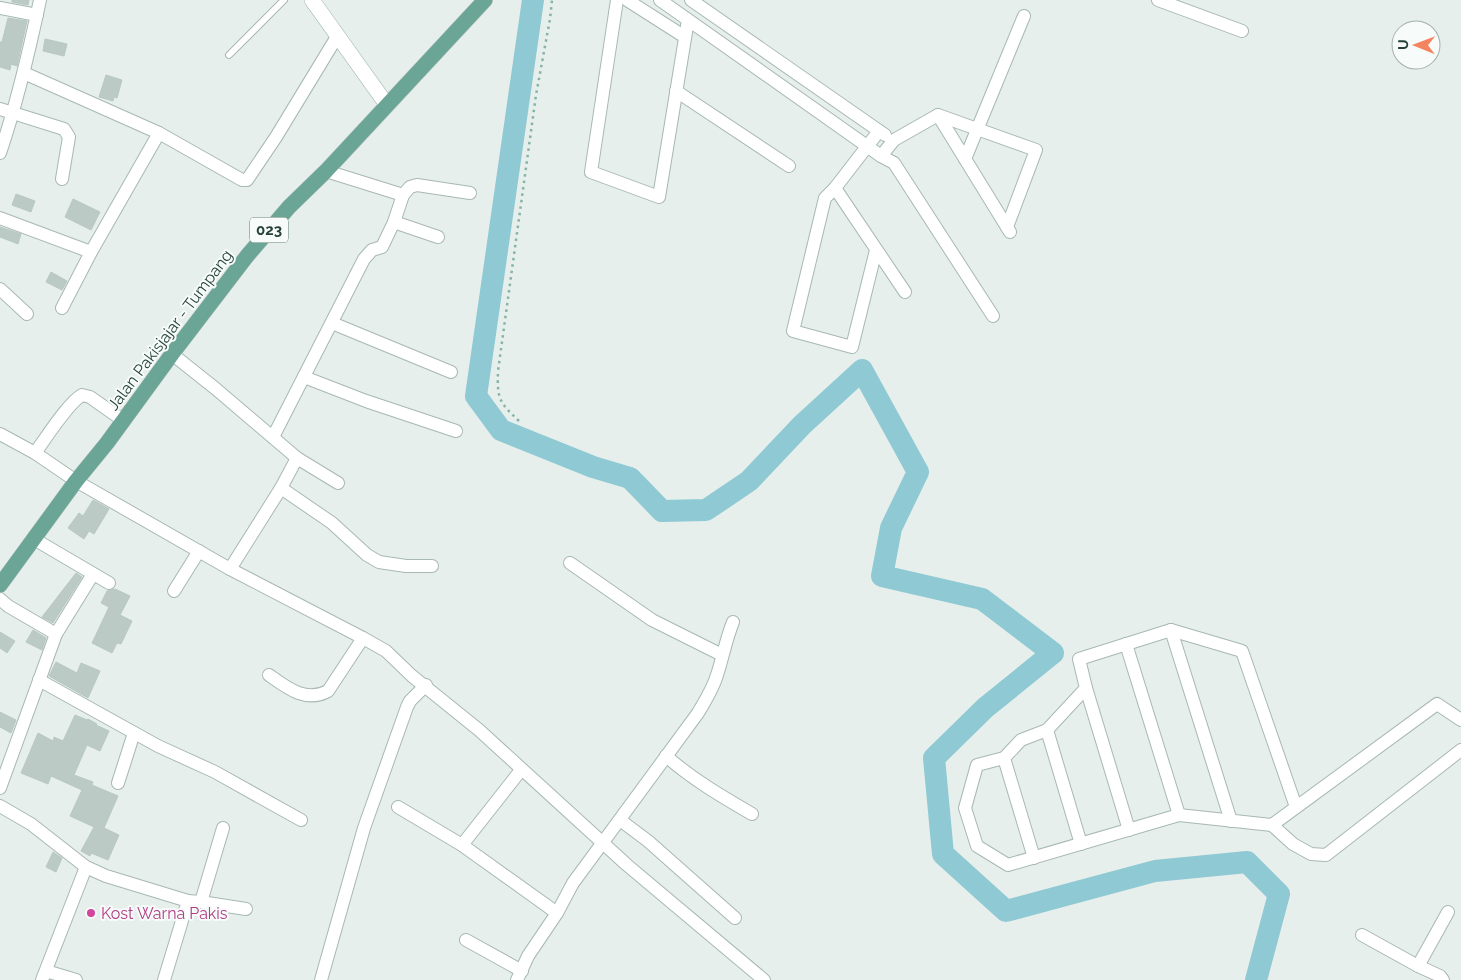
<svg xmlns="http://www.w3.org/2000/svg" width="1461" height="980" viewBox="0 0 1461 980" font-family="Raleway,sans-serif">
	<rect width="100%" height="100%" fill="#e6efeb"/>
	<g fill="none" stroke-linecap="round" stroke-linejoin="round">
		<!-- river -->
		<polyline stroke="#8ec9d4" stroke-width="22" points="533,0 476,396 501,430 593,467 630,478 662,511 706,510 749,481 802,425 862,370 918,472 891,528 882,576 982,599 1053,653 985,708 934,758 943,854 1006,911 1155,871 1247,862 1279,894 1256,980"/>
	</g>
	<!-- building -->
	<g fill="#bbcac4" stroke="#b8c9c2">
		<polygon points="12,0 29,0 28,5 12,2"/>
		<polygon points="8,18 27,21 17,66 11,64 10,70 0,67 0,42 2,42"/>
		<polygon points="45,39 67,44 64,56 43,51"/>
		<polygon points="106,75 122,80 117,98 114,97 113,101 99,97"/>
		<polygon points="16,194 35,201 31,212 12,205"/>
		<polygon points="73,199 100,212 91,230 65,217"/>
		<polygon points="0,227 21,234 18,244 0,237"/>
		<polygon points="51,272 67,281 62,290 46,282"/>
		<polygon points="93,500 109,509 94,534 89,531 84,539 68,528 79,513 83,516"/>
		<polygon points="76,573 82,577 53,623 42,617"/>
		<polygon points="115,589 130,596 120,615 132,621 121,644 117,643 112,653 92,643 109,607 101,603 107,591"/>
		<polygon points="33,630 46,638 42,650 26,642"/>
		<polygon points="0,632 15,641 7,653 0,648"/>
		<polygon points="56,662 77,673 81,663 100,671 88,698 49,676"/>
		<polygon points="0,712 16,720 11,733 0,727"/>
		<polygon points="75,715 87,720 88,719 97,724 96,725 109,731 100,751 87,745 74,775 93,782 92,785 118,796 104,828 119,835 108,860 91,853 90,856 81,851 94,827 70,816 82,790 51,776 48,784 21,773 38,733 53,741 54,737 63,741"/>
		<polygon points="53,852 62,858 56,872 46,867"/>
	</g>
	<g fill="none" stroke-linecap="round" stroke-linejoin="round">
		<defs>
			<polyline id="lane" points="229,55 284,0"/>
			<g id="street">
				<polyline points="617,0 591,172 659,197 688,20"/>
				<polyline points="627,0 685,37"/>
				<polyline points="660,0 881,156 894,163 993,316"/>
				<polyline points="691,0 885,135"/>
				<polyline points="1158,0 1242,31"/>
				<polyline points="0,8 37,15"/>
				<polyline points="24,73 159,133 242,180 247,180 276,137 338,35"/>
				<polyline points="676,91 789,166"/>
				<polyline points="0,109 64,129 69,137 62,179"/>
				<polyline points="938,115 1010,232"/>
				<path d="M0 153C17 103 29 52 40 0"/>
				<polyline points="881,156 894,140 938,115 1036,150 1007,227"/>
				<polyline points="965,159 1024,16"/>
				<polyline points="326,171 403,195 410,187 417,185 470,193"/>
				<polyline points="835,188 905,292"/>
				<polyline points="0,218 91,252"/>
				<polyline points="394,222 438,237"/>
				<polyline points="876,250 852,347 793,331 825,198 835,188 879,131"/>
				<polyline points="0,289 27,314"/>
				<polyline points="62,308 91,252 159,133"/>
				<polyline points="332,323 451,372"/>
				<polyline points="172,354 216,389 297,458 281,488 230,569"/>
				<polyline points="304,377 366,401 456,431"/>
				<polyline points="0,434 35,453 76,481 230,569 363,638 386,651 412,676 479,730 627,865 764,980"/>
				<polyline points="273,437 364,259 372,250 382,247 394,222 403,195"/>
				<path d="M35 453C46 438 68 403 82 395L90 397 124 421"/>
				<polyline points="297,458 338,483"/>
				<polyline points="281,488 332,523 367,555 379,562 406,566 432,566"/>
				<polyline points="34,539 109,583"/>
				<polyline points="570,563 652,620 722,655"/>
				<polyline points="174,591 199,551"/>
				<polyline points="0,599 8,606 56,634 0,788"/>
				<polyline points="1171,630 1231,821"/>
				<polyline points="56,634 93,574"/>
				<polyline points="1126,644 1179,815"/>
				<path d="M269 675C287 688 306 703 328 691L363 638"/>
				<polyline points="39,680 158,746 215,772 301,820"/>
				<polyline points="1086,688 1129,830"/>
				<polyline points="1047,730 1081,844"/>
				<path d="M666 756C692 779 721 796 752 814"/>
				<polyline points="1004,758 1034,858"/>
				<polyline points="118,783 134,733"/>
				<polyline points="0,806 31,824 86,867 106,876 188,901 201,902 223,828"/>
				<polyline points="398,807 462,845 557,913"/>
				<polyline points="1296,807 1242,651 1171,630 1079,659 1086,688 1047,730 1021,740 1004,758 977,765 965,808 977,846 1008,865 1179,815 1272,825 1437,704 1461,720"/>
				<polyline points="620,820 648,841 735,918"/>
				<polyline points="1272,825 1293,844 1311,854 1326,855 1461,750"/>
				<polyline points="462,845 521,770"/>
				<polyline points="201,902 246,909"/>
				<polyline points="1362,935 1418,966"/>
				<polyline points="466,940 522,971"/>
				<polyline points="46,971 76,980"/>
				<polyline points="42,980 86,867"/>
				<polyline points="164,980 188,901"/>
				<polyline points="321,980 364,828 407,707 410,701 426,685"/>
				<path d="M517 980 528 956 557 913 573 883 698 713C705 701 713 689 717 675 723 657 726 639 733 622"/>
				<polyline points="1443,980 1440,976 1418,966 1448,912"/>
			</g>
			<polyline id="secondary" points="312,0 387,105"/>
			<polyline id="primary" points="0,585 76,481 107,443 172,354 247,256 289,207 326,171 485,0"/>
		</defs>
		<!-- lane casing -->
		<use href="#lane" stroke="#a8b8b2" stroke-width="8"/>
		<!-- street casing -->
		<use href="#street" stroke="#a8b8b2" stroke-width="14"/>
		<!-- secondary casing -->
		<use href="#secondary" stroke="#a4bbb3" stroke-width="16"/>
		<!-- primary casing -->
		<use href="#primary" stroke="#c2cac8" stroke-width="16"/>
		<!-- path -->
		<path stroke="#86b3a5" stroke-width="2.5" stroke-dasharray="2.5 4" stroke-linecap="butt" d="M519 421C499 402 497 399 498 371L536 95 550 19 552 0"/>
		<!-- lane -->
		<use href="#lane" stroke="#fff" stroke-width="6"/>
		<!-- street -->
		<use href="#street" stroke="#fff" stroke-width="12"/>
		<!-- secondary -->
		<use href="#secondary" stroke="#fff" stroke-width="15"/>
		<!-- primary -->
		<use href="#primary" stroke="#6aa596" stroke-width="15"/>
	</g>
	<!-- markers -->
	<circle fill="#d1479c" stroke="#f7fbf9" stroke-width="2" cx="91" cy="913" r="5"/>
	<g text-anchor="middle" dominant-baseline="central" stroke-width="4" stroke-linejoin="round" paint-order="stroke">
		<!-- shield labels -->
		<rect fill="#f7fbf9" stroke="#637a73" stroke-width="1" x="250" y="217.5" width="38" height="25" rx="4"/>
		<g font-size="15" font-weight="bold" fill="#24423a">
			<text x="269" y="230">023</text>
		</g>
		<!-- street labels -->
		<g font-size="16" fill="#24423a" stroke="#f7fbf9">
			<text transform="translate(170 330) rotate(-53)">Jalan Pakisjajar - Tumpang</text>
		</g>
		<!-- hotel labels -->
		<g font-size="16" fill="#b23c85" stroke="#f7fbf9" text-anchor="start">
			<text x="101" y="913">Kost Warna Pakis</text>
		</g>
	</g>
	<!-- north arrow -->
	<g transform="translate(1416 45) rotate(271)"><circle r="24" fill="#f7fbf9" stroke="#a3b1ad"/>
	<path d="M0-4L9 19L0 12L-9 19Z" fill="#f4845f"/>
	<text y="-8" font-size="14" font-weight="bold" text-anchor="middle" fill="#24423a">U</text>
	</g>
</svg>
